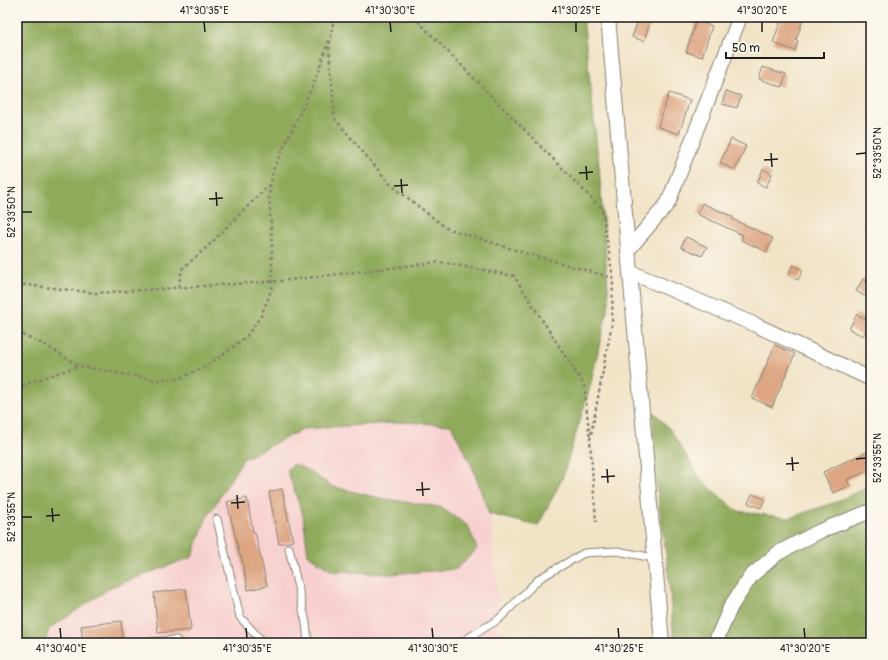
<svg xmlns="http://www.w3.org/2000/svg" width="888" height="660" viewBox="0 0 888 660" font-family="Pangolin,sans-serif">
	<rect width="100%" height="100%" fill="#fbf7ec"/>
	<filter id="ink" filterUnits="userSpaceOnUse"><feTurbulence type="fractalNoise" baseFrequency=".025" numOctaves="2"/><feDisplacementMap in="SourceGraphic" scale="8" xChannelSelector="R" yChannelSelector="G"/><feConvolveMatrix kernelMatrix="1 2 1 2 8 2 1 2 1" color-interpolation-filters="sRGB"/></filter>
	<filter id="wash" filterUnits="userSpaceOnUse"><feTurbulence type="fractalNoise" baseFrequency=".012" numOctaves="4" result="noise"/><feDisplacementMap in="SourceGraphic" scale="16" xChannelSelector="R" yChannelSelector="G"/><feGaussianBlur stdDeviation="0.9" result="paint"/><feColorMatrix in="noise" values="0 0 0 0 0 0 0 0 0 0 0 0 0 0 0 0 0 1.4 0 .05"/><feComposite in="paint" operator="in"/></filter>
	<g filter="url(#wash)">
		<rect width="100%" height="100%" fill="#f1e3c6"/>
		<!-- built -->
		<polygon fill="#f7d0cf" points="483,414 501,643 17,643 17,451"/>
		<!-- forest -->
		<g fill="#90aa5b" stroke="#56633c">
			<polygon points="17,17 583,17 599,167 609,302 590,387 562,479 538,526 489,514 472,466 451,425 407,422 303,429 243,459 206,519 192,557 111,587 49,629 45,643 17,643"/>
			<polygon points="653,411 671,431 701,480 737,511 789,518 836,502 871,485 871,643 674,643 668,568 654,466"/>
			<polygon points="294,464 309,471 331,486 379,498 440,507 468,526 477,549 456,569 390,574 332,571 308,555 303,515 287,470"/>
		</g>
		<g id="blocks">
			<!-- building -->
			<g fill="#dda582">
				<polygon points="639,17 652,17 644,41 632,37"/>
				<polygon points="782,17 804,17 796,40 798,41 795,51 773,43"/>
				<polygon points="696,21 712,26 702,57 686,52"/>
				<polygon points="763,67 786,74 782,87 759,79"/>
				<polygon points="726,91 741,96 737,108 722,104"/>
				<polygon points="669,93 690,100 679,134 658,127"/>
				<polygon points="731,139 746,146 735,170 720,163"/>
				<polygon points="763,169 772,174 766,187 757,183"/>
				<polygon points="702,203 733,217 732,219 773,238 767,252 741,240 743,235 697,214"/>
				<polygon points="686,237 707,247 702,256 681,247"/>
				<polygon points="793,265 803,270 798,280 788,275"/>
				<polygon points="863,279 871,283 871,300 856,291"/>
				<polygon points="857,314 871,322 863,336 849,329"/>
				<polygon points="775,345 795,354 772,407 752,398"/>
				<polygon points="871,450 871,469 847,480 850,486 833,493 823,472"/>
				<polygon points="282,489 293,541 279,544 269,492"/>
				<polygon points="752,494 765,499 761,508 748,503"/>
				<polygon points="247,498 253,532 255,532 267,586 248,590 241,556 240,556 227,502"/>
				<polygon points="186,589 191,630 158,633 154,593"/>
				<polygon points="121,621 123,643 83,643 81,626"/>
			</g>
		</g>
	</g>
	<g filter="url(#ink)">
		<use href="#blocks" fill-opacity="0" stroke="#868071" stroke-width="1"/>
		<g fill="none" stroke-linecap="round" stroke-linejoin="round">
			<defs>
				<g id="service">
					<polyline points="217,519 240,617 259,638 265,643"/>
					<polyline points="289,548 306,623 308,643"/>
					<polyline points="149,642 176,640 179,643"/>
					<polyline points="460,643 499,619 540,578 584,553 617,551 654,558"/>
				</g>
				<g id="minor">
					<polyline points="608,17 662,643"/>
					<polyline points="628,250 668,203 740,17"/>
					<polyline points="630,272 758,326 871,379"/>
					<polyline points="715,643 731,606 751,576 778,553 820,531 871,511"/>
				</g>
			</defs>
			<!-- service casing -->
			<use href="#service" stroke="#868071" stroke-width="9"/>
			<!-- minor casing -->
			<use href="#minor" stroke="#868071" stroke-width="16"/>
			<!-- path -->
			<g stroke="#868071" stroke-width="2.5" stroke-dasharray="3 3" stroke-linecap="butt">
				<polyline points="334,17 329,49 335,119 390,184 446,228 515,250 613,278 612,323 590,440 596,522"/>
				<polyline points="414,17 602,209 613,278"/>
				<polyline points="17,284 97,293 280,281 440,262 514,276 584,385 590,440"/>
				<polyline points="178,287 182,269 206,248 271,183"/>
				<polyline points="17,332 49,347 79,366 157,380 181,378 204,367 225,353 246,337 261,316 272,288 272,240 269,196 273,170 314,83 329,40"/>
				<polyline points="17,388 31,382 79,366"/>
			</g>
			<!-- service -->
			<use href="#service" stroke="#fff" stroke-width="7"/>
			<!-- minor -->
			<use href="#minor" stroke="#fff" stroke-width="14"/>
		</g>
	</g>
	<!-- ticks -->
	<path fill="none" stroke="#1c1c1c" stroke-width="1.5" d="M204 22 205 32M390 22 391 32M576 22V32M762 22V32M771 153 772 167M856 154 866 153M764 160 778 159M586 166 587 180M579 173 593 172M401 179 402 193M394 186 408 185M216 192 217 206M209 199 223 198M22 212H32M792 457 793 471M856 459 866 458M786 464 799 463M607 469 608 483M601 477 615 476M422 482 423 496M416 490 430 489M237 495 238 509M231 503 245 502M52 508 53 522M46 516 60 515M22 517H32M60 628 61 638M246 628 247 638M432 628 433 638M618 628 619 638M804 628 805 638"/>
	<!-- margin -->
	<rect width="888" height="660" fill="none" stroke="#fbf7ec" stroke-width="44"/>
	<!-- scale -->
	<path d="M726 52v6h98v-6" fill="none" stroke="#1c1c1c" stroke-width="2"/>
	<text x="732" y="52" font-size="12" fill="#1c1c1c" stroke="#fbf7ec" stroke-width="3" paint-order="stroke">50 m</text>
	<rect x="22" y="22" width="844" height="616" fill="none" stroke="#1c1c1c" stroke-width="1.5"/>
	<g font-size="10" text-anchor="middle" fill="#1c1c1c">
		<text x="204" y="14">41°30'35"E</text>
		<text x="390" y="14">41°30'30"E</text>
		<text x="576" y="14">41°30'25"E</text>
		<text x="762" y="14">41°30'20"E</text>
		<text transform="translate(877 153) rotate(-90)" y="4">52°33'50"N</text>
		<text transform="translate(11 212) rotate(-90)" y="4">52°33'50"N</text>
		<text transform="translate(877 458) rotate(-90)" y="4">52°33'55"N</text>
		<text transform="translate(11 517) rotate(-90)" y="4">52°33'55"N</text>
		<text x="61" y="652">41°30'40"E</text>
		<text x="247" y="652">41°30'35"E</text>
		<text x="433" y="652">41°30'30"E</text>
		<text x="619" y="652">41°30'25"E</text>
		<text x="805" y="652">41°30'20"E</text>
	</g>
</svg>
